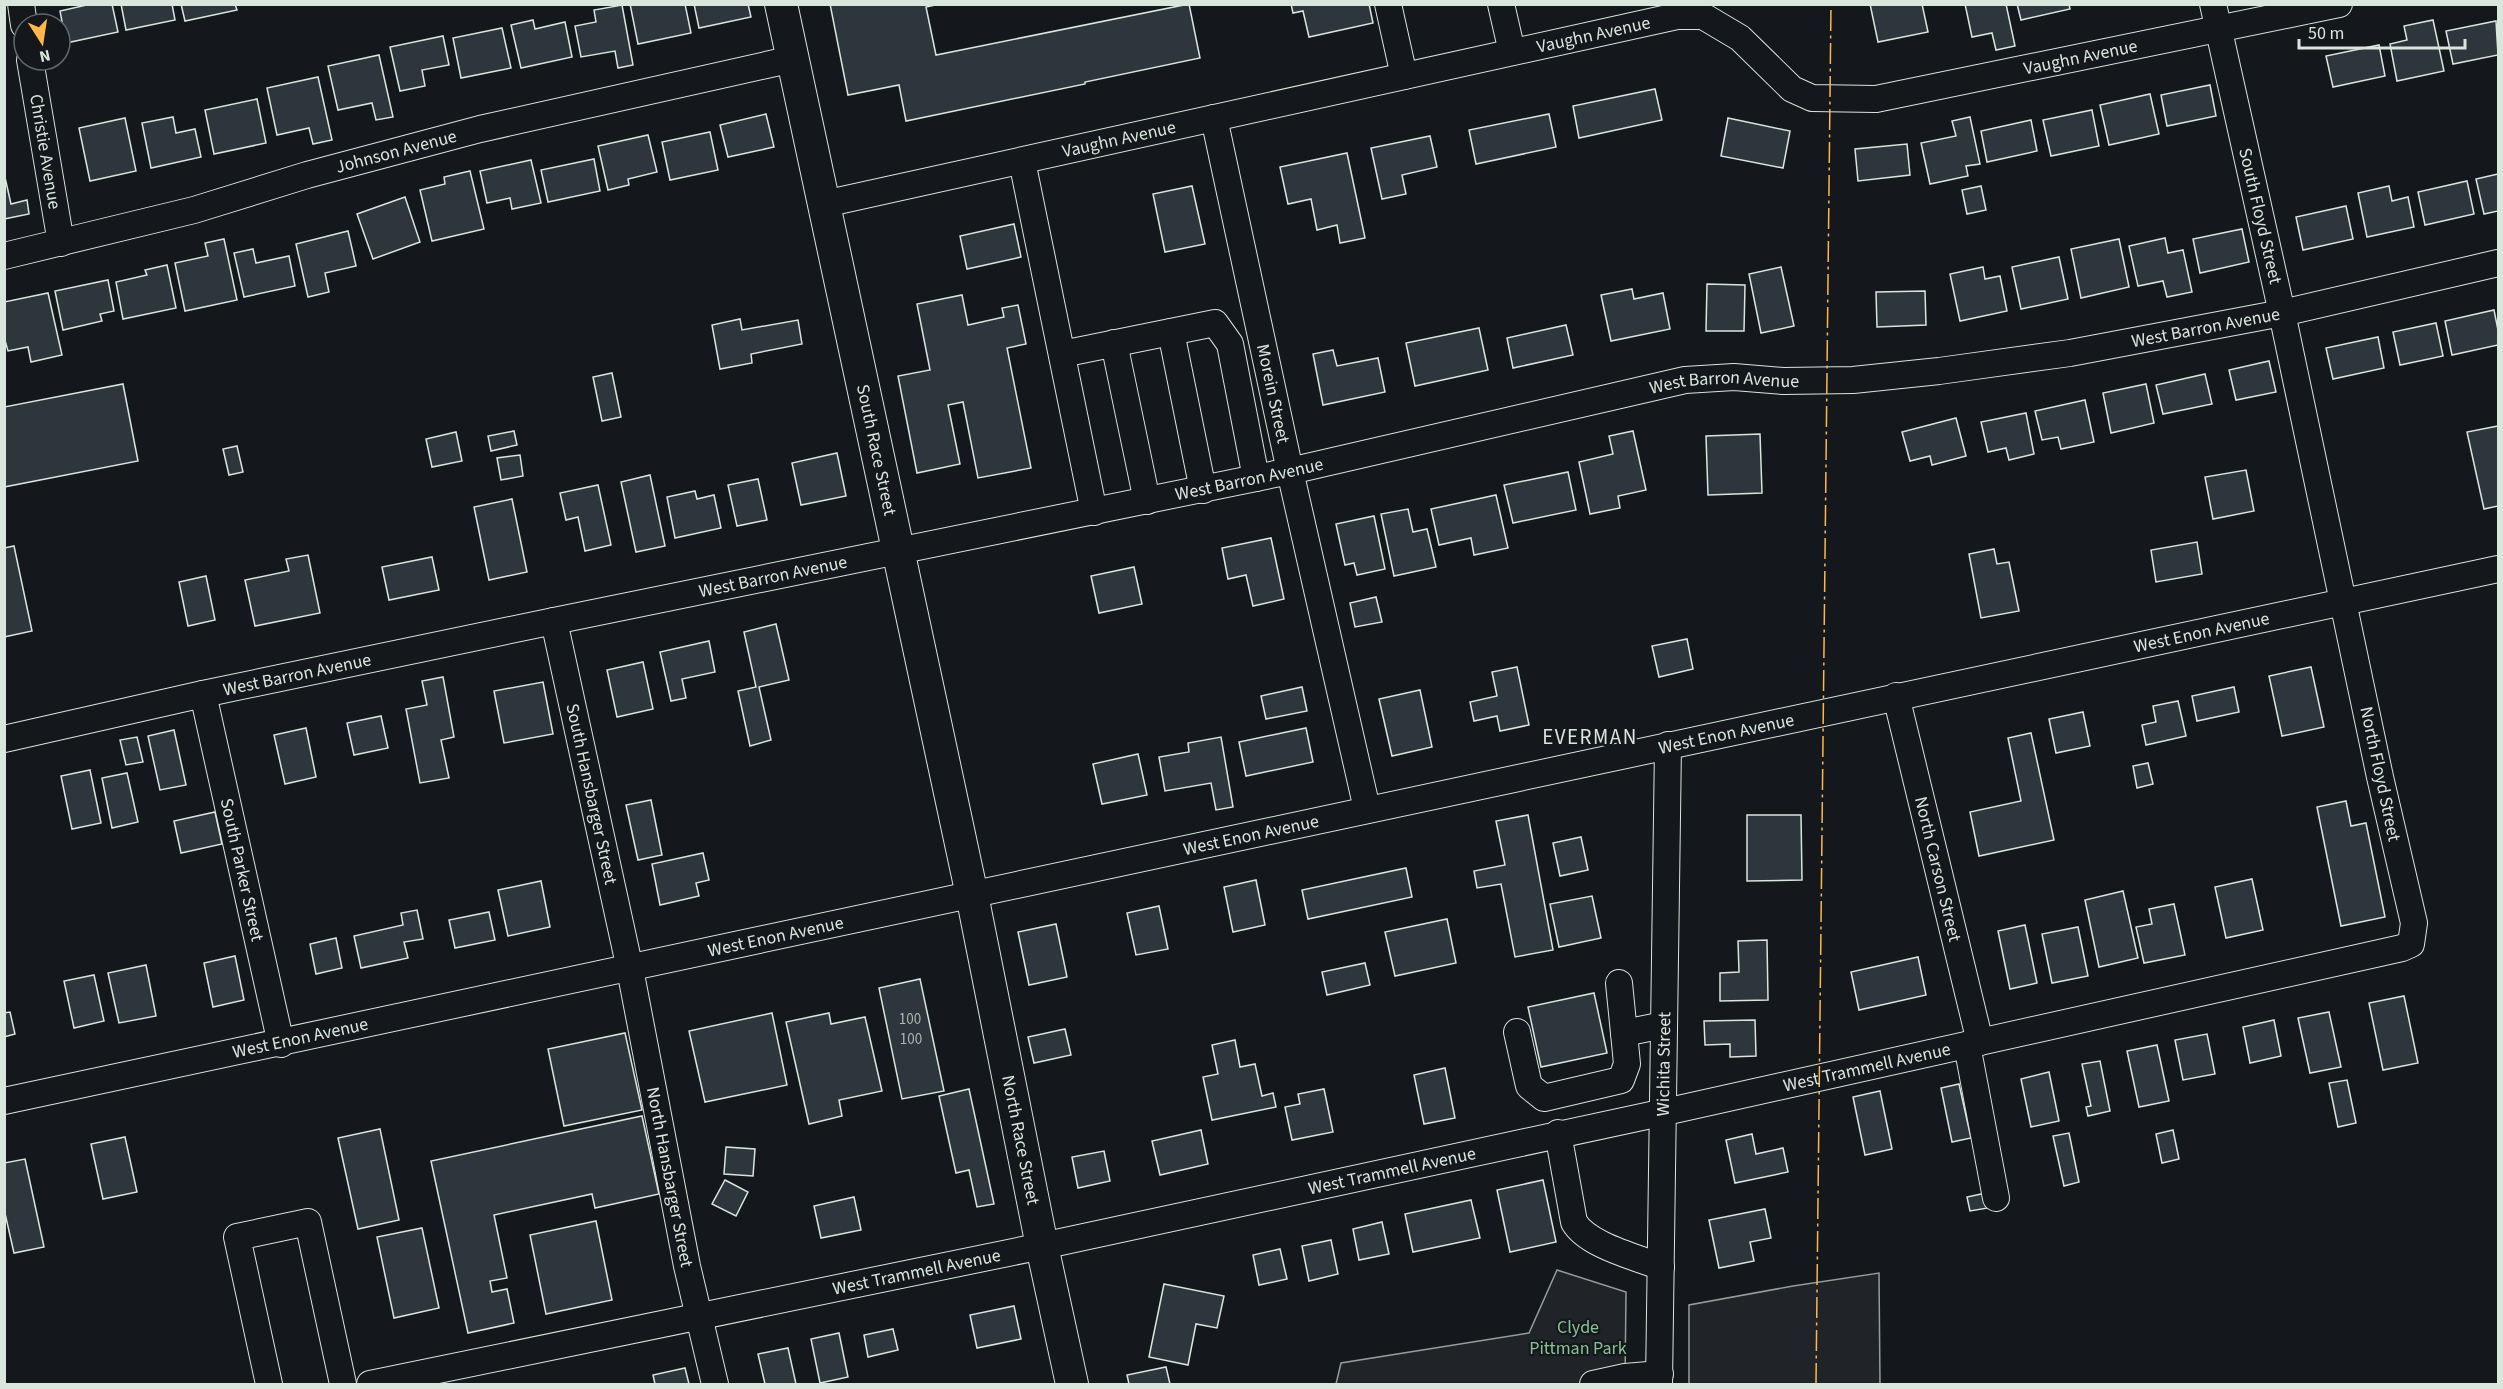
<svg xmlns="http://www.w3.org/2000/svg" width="2503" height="1389" viewBox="0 0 2503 1389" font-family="'Source Sans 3',sans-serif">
	<rect width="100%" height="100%" fill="#14181c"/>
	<!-- green -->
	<g fill="#202428" stroke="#939e99" stroke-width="1.5">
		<polygon points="1557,1270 1626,1292 1625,1384 1336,1384 1341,1363 1529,1333"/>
		<polygon points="1879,1273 1880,1384 1689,1384 1689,1305 1793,1286"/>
	</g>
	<!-- building -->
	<g fill="#2c363c" stroke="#d8e6dc" stroke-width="1.5">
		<polygon points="91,4 112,4 118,32 66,43 60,11"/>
		<polygon points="121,4 172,4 175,20 126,30"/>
		<polygon points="181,4 235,4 237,10 185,21"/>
		<polygon points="630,4 685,4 691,33 638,44"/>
		<polygon points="694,4 748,4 751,17 699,28"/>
		<polygon points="830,4 940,4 926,7 936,55 1189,4 1200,58 1085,82 1085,84 906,121 899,85 848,95"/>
		<polygon points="1291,4 1369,4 1373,23 1309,37 1303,11 1293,13"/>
		<polygon points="1870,4 1922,4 1928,32 1878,42"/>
		<polygon points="1965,4 2006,4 2015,46 1996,50 1992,33 1972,37"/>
		<polygon points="2017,4 2069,4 2070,9 2021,20"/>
		<polygon points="622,5 633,65 618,68 615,51 581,57 575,26 596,22 594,10"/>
		<polygon points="533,20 535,29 565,22 572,57 521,68 511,25"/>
		<polygon points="2433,20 2444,71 2397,81 2390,44 2407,40 2404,26"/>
		<polygon points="2496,21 2498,55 2453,64 2446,31"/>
		<polygon points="502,28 511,68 461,78 453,38"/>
		<polygon points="443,36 449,65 422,70 425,86 400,91 390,47"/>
		<polygon points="2379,45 2385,76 2333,87 2326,56"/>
		<polygon points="379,55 393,117 376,120 372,103 338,110 328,66"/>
		<polygon points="318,77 332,140 313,144 309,128 277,135 267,88"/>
		<polygon points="2210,85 2216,116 2167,126 2161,95"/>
		<polygon points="1655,89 1662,120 1579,138 1573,106"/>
		<polygon points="2150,94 2159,134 2109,145 2100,105"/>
		<polygon points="257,99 266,143 214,154 205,110"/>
		<polygon points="2092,110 2099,146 2051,156 2043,120"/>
		<polygon points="766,114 774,147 728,157 720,125"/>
		<polygon points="1549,114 1556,147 1476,164 1469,130"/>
		<polygon points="173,117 176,133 195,129 201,157 151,168 142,123"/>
		<polygon points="1970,117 1980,164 1966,166 1968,176 1930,184 1921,143 1956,136 1952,121"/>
		<polygon points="125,118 136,171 90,181 79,128"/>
		<polygon points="1728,118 1790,131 1783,168 1721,156"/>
		<polygon points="2031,120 2037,151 1987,162 1981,131"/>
		<polygon points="710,132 718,170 670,180 662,142"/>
		<polygon points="648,135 657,172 628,179 629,185 608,190 598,146"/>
		<polygon points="1430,136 1437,167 1402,175 1406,194 1382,199 1371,148"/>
		<polygon points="1907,144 1910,175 1858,181 1855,149"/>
		<polygon points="1347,153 1365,238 1340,243 1337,225 1317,230 1311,199 1288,204 1280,167"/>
		<polygon points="594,159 600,191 548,202 541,170"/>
		<polygon points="531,160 541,203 512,209 510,198 487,203 480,171"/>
		<polygon points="470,171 484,229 432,241 420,190 445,184 444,177"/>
		<polygon points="4,173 11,204 27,200 29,214 4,219"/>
		<polygon points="2498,174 2498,211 2484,214 2476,179"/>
		<polygon points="2467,181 2474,214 2425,225 2418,192"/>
		<polygon points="1192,186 1205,244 1165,252 1153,194"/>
		<polygon points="1981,186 1986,210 1967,214 1962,190"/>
		<polygon points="2389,186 2392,201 2408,197 2414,227 2367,237 2358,193"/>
		<polygon points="405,197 420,242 373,259 357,214"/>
		<polygon points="2346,206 2353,239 2303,250 2296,217"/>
		<polygon points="1014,224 1021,257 967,269 960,236"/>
		<polygon points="2242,229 2249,262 2200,273 2193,239"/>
		<polygon points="348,231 356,266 325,273 329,292 308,297 296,244"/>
		<polygon points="2165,238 2168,253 2183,250 2192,292 2167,297 2163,281 2138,286 2129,246"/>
		<polygon points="224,239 237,300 185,311 175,263 208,256 205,243"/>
		<polygon points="2119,239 2129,287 2081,298 2071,249"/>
		<polygon points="253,249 256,263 289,256 295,286 244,297 234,253"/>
		<polygon points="2059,257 2068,299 2021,309 2012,267"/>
		<polygon points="167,265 176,308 123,319 116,282 147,275 145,270"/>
		<polygon points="1781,267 1794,326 1761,333 1749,274"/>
		<polygon points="1983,267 1985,279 2000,276 2007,311 1960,321 1950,274"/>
		<polygon points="108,280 114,311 100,314 102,321 63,330 55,291"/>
		<polygon points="1707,284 1745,285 1744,331 1706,331"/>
		<polygon points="1632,289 1634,299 1663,293 1670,329 1611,341 1601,295"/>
		<polygon points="1925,291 1926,325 1877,327 1876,292"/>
		<polygon points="48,293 62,355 31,362 28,347 8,351 4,337 4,302"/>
		<polygon points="962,295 968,325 1004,317 1002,308 1018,305 1026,344 1007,348 1031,468 978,478 963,402 948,405 960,464 917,473 898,376 930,370 917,304"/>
		<polygon points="2494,310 2498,330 2498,345 2452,355 2445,321"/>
		<polygon points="740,319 742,330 798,320 802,344 751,354 752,363 720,369 712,325"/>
		<polygon points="2436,323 2443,356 2400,365 2393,332"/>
		<polygon points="1566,325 1573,355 1513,368 1507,338"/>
		<polygon points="1479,328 1488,370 1415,386 1406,343"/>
		<polygon points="2378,337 2384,368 2333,379 2326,348"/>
		<polygon points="1333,350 1337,366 1378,358 1385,392 1323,405 1313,354"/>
		<polygon points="2269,361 2276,392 2236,400 2229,370"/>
		<polygon points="612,373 621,417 602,421 593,377"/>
		<polygon points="2205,374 2212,404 2163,414 2156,385"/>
		<polygon points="123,384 138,461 4,487 4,407"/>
		<polygon points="2146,384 2154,423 2111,433 2103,393"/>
		<polygon points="2085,400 2094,442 2061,449 2058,437 2042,440 2035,411"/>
		<polygon points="2026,413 2034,454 2009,460 2006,448 1988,452 1981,422"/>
		<polygon points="1956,418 1966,456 1932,465 1930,456 1910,461 1902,432"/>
		<polygon points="2498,426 2498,506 2484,509 2467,432"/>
		<polygon points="514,431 517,445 491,451 488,436"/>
		<polygon points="1633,431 1646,490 1618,496 1620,508 1590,514 1579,462 1613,454 1609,436"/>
		<polygon points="456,432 462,461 432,467 426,439"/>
		<polygon points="1760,434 1762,493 1708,495 1706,436"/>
		<polygon points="237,446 243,472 229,475 223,449"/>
		<polygon points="837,453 846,496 801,505 792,463"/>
		<polygon points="520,455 523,476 501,480 497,458"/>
		<polygon points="2246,470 2254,511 2213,519 2205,477"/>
		<polygon points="1568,472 1576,510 1513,523 1504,485"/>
		<polygon points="650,475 665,546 636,552 621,482"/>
		<polygon points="758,479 767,520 737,526 728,485"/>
		<polygon points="598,485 611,545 585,551 578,517 566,520 560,493"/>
		<polygon points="695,491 697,499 714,495 721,528 675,538 667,497"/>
		<polygon points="1496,495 1508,548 1474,555 1471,538 1439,545 1431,509"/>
		<polygon points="512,499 527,572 489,580 474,507"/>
		<polygon points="1408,509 1413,532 1427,529 1436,567 1394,576 1381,514"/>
		<polygon points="1374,516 1385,569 1357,575 1354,563 1345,565 1336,524"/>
		<polygon points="1271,538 1284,599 1253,606 1246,575 1228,579 1222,548"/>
		<polygon points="2197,542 2202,574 2156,582 2151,550"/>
		<polygon points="14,546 32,631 4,637 4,548"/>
		<polygon points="1994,549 1997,564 2009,562 2019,611 1981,618 1969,554"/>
		<polygon points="308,555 320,613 255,626 245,580 289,571 286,559"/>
		<polygon points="432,557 439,590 389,600 382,567"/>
		<polygon points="1134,567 1142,604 1099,613 1091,576"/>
		<polygon points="206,576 215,620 188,626 179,582"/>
		<polygon points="1376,597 1382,622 1355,627 1350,603"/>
		<polygon points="776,624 789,680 759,687 771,740 750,746 738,691 756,687 744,632"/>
		<polygon points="1687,639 1693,669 1659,677 1652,646"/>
		<polygon points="709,641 715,672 682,679 686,698 671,701 660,652"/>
		<polygon points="643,662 653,709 617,717 607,670"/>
		<polygon points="1517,667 1529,725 1500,731 1497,716 1474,721 1470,702 1497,696 1492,672"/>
		<polygon points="2311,667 2324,727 2282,736 2269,676"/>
		<polygon points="443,677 454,737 441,740 449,778 420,783 406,709 427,705 422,681"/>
		<polygon points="543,682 553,734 504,743 494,691"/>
		<polygon points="1302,687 1307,711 1266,719 1261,696"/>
		<polygon points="2234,687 2239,712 2197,721 2192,696"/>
		<polygon points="1420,690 1432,747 1392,756 1379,699"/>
		<polygon points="2178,701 2186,736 2146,745 2142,725 2156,722 2153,706"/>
		<polygon points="2083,712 2090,746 2056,753 2049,719"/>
		<polygon points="381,716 388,748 354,755 347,723"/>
		<polygon points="306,728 316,777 285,784 274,735"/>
		<polygon points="1306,728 1313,762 1246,776 1239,742"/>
		<polygon points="174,730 186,785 160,790 148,736"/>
		<polygon points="2031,733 2054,840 1979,856 1970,812 2021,801 2008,738"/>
		<polygon points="137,737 143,762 126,765 120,740"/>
		<polygon points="1221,737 1233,807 1216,810 1211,783 1165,791 1159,757 1189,752 1188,743"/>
		<polygon points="1138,754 1147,795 1102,804 1093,764"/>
		<polygon points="2148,763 2153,784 2137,788 2133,766"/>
		<polygon points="90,770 101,823 72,829 61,776"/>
		<polygon points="127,773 138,822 112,828 102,778"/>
		<polygon points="651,800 662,855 638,860 626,805"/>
		<polygon points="2346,801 2351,826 2366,823 2385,917 2341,926 2317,807"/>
		<polygon points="215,812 222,844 181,853 174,821"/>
		<polygon points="1528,815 1553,950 1515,957 1501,884 1477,888 1474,871 1505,865 1496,821"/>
		<polygon points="1747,815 1801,815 1802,880 1747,881"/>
		<polygon points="1581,837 1588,870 1560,876 1553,843"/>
		<polygon points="703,853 709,880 696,883 699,896 660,905 652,864"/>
		<polygon points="1406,868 1412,897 1308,919 1302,890"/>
		<polygon points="2252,879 2263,930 2226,938 2215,887"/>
		<polygon points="1256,880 1265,925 1233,932 1224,887"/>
		<polygon points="541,881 550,927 508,936 498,890"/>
		<polygon points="2123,891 2138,958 2099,967 2085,900"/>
		<polygon points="1592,896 1601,938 1559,947 1550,904"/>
		<polygon points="2174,904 2185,955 2144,963 2136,927 2152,924 2149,909"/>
		<polygon points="1159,906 1168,949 1136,955 1127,913"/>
		<polygon points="417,910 423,939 404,942 408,958 361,968 354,936 403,925 401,913"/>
		<polygon points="489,912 495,940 455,948 449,920"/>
		<polygon points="1447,919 1456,963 1395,976 1385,932"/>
		<polygon points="1056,924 1067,977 1029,985 1018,932"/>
		<polygon points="2025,925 2037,983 2010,989 1998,931"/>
		<polygon points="2078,927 2088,976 2052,983 2042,934"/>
		<polygon points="336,938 342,968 316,974 310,944"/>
		<polygon points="1767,940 1768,1000 1720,1001 1720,973 1739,972 1738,941"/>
		<polygon points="235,956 244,1000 213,1007 204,963"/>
		<polygon points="1918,957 1926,995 1859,1010 1851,972"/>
		<polygon points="1365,963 1370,985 1327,995 1322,972"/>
		<polygon points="146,965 156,1016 119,1023 108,973"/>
		<polygon points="94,975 104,1021 74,1028 64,981"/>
		<polygon points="920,979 944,1091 902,1099 879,988"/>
		<polygon points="1594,993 1607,1053 1541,1067 1528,1007"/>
		<polygon points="2404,996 2418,1063 2383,1070 2369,1003"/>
		<polygon points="10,1012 15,1034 4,1037 4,1013"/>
		<polygon points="2329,1012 2341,1067 2310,1073 2298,1018"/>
		<polygon points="772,1013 787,1085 705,1102 689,1031"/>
		<polygon points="829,1013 831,1024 865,1017 882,1091 839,1100 842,1116 809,1124 786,1022"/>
		<polygon points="1755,1020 1756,1056 1730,1057 1730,1044 1705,1045 1704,1021"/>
		<polygon points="2274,1020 2281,1056 2250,1063 2243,1027"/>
		<polygon points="1065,1029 1071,1055 1034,1063 1028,1037"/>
		<polygon points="625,1033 642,1110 564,1126 548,1049"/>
		<polygon points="2207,1034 2215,1074 2183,1080 2175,1040"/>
		<polygon points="1235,1040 1240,1067 1255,1064 1262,1096 1273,1093 1276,1107 1212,1120 1203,1077 1218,1074 1212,1045"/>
		<polygon points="2157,1045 2169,1101 2139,1107 2127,1051"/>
		<polygon points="2100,1061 2110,1111 2088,1116 2086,1107 2091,1106 2082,1064"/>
		<polygon points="1445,1068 1455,1118 1424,1124 1414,1075"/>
		<polygon points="2049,1072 2059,1121 2031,1127 2021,1079"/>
		<polygon points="2347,1080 2356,1123 2338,1127 2329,1083"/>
		<polygon points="1959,1084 1971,1138 1952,1142 1941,1088"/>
		<polygon points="969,1089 994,1204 977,1207 969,1170 956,1173 939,1096"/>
		<polygon points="1324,1089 1333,1132 1292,1140 1285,1107 1300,1104 1298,1094"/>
		<polygon points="1880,1091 1892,1149 1865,1155 1853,1097"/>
		<polygon points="642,1116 659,1194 595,1208 592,1194 494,1215 507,1278 490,1281 492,1292 507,1289 514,1323 468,1333 431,1161"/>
		<polygon points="380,1129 399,1220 358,1229 338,1138"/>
		<polygon points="1201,1130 1208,1164 1160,1175 1152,1141"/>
		<polygon points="2173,1130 2179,1159 2162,1163 2156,1134"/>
		<polygon points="2069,1133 2079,1182 2064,1186 2053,1136"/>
		<polygon points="1752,1134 1756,1154 1783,1148 1788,1172 1735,1183 1726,1140"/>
		<polygon points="125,1137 137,1192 103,1199 91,1144"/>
		<polygon points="726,1147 755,1149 753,1176 724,1174"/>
		<polygon points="1104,1151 1110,1181 1078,1188 1072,1157"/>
		<polygon points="25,1159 44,1247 14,1253 4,1209 4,1163"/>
		<polygon points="725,1180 748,1192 736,1216 712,1204"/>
		<polygon points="1543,1180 1556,1242 1510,1252 1497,1190"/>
		<polygon points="1986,1193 1988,1208 1970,1211 1967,1197"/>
		<polygon points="854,1197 861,1230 821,1238 814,1206"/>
		<polygon points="1471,1200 1480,1238 1413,1252 1405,1214"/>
		<polygon points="1765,1209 1771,1238 1750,1242 1754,1261 1719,1268 1709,1220"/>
		<polygon points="596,1221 612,1300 546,1314 530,1235"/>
		<polygon points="1382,1222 1389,1254 1359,1260 1353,1229"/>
		<polygon points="422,1228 439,1308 394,1318 377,1237"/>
		<polygon points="1331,1240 1338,1274 1309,1281 1302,1246"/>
		<polygon points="1280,1249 1287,1279 1259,1285 1253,1255"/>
		<polygon points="1164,1284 1224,1296 1217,1328 1196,1324 1188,1365 1149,1357"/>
		<polygon points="1014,1306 1021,1339 977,1348 970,1315"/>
		<polygon points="893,1329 898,1350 868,1357 864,1335"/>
		<polygon points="839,1333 848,1377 820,1383 811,1339"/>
		<polygon points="788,1348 796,1384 765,1384 758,1354"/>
		<polygon points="1166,1367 1170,1384 1129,1384 1127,1375"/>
		<polygon points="685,1368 689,1384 655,1384 653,1375"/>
	</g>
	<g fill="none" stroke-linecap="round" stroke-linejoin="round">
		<defs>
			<g id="minor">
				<polyline points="21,4 24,25"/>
				<polyline points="1388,4 1404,76"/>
				<polyline points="1501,4 1512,52"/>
				<path id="s1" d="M30 60 61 243"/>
				<path id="s2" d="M1214 118 1290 471 1367 809"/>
				<polyline points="1022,161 1094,512"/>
				<path id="s3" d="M824 204 1677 16H1703L1740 38 1792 89 1812 98 1876 99 2339 4"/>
				<path id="s4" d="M4 256 194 210 307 175 480 129 793 59"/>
				<polyline points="1171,332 1203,490"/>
				<polyline points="1114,343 1147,501"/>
				<polyline points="1062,354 1215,323 1230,344 1256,478"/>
				<path id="s5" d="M554 621 630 969 687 1266 715 1384"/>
				<path id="s6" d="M203 694 281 1044"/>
				<path id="s7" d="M1896 696 1980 1042"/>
				<path id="s8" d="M4 739 203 694 554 621 1290 471 1685 380 1734 377 1783 381 1853 380 1939 371 2070 353 2282 313 2498 263"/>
				<polyline points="1619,983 1624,1033 1664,1025"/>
				<polyline points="1517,1032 1529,1086 1544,1098 1621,1080 1627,1064 1624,1033"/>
				<polyline points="1967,1045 1996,1198"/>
				<path id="s9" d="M4 1101 2498 569"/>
				<path d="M1558 1133 1574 1222C1587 1245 1636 1257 1661 1267"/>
				<polyline points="269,1384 237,1237 308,1222 343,1384"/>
				<path id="s10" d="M370 1384 1042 1246 1665 1112 2402 948 2411 944 2414 923 2380 777 2282 313 2213 4"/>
				<polyline points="1593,1384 1625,1377 1660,1374"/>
				<path id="s11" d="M1659 1384 1668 745"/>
			</g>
			<g id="major">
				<path id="s12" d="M781 4 972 895 1042 1246 1072 1384"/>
			</g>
		</defs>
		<!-- minor casing -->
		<use href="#minor" stroke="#d8e6dc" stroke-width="28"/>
		<!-- major casing -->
		<use href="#major" stroke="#d8e6dc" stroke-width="34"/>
		<!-- minor -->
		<use href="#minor" stroke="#14181c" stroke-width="26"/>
		<!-- major -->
		<use href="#major" stroke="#14181c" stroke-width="32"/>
		<!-- power -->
		<polyline stroke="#ffb74d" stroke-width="1.5" stroke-dasharray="21 4.5 3 4.5" stroke-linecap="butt" points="1816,1384 1831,4"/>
	</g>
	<g text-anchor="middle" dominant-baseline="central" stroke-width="4.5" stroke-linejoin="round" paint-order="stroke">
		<!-- number labels -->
		<g font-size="15" fill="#adbab4">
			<text x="910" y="1019">100</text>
			<text x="911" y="1039">100</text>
		</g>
		<!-- street labels -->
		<g font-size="18" fill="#d8e6dc" stroke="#14181c">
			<text stroke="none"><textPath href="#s3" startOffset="788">Vaughn Avenue</textPath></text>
			<text stroke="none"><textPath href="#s3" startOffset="1310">Vaughn Avenue</textPath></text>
			<text stroke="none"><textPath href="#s3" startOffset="302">Vaughn Avenue</textPath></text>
			<text stroke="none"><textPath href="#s4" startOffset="406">Johnson Avenue</textPath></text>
			<text stroke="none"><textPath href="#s1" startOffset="93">Christie Avenue</textPath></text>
			<text transform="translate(2260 216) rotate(77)">South Floyd Street</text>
			<text stroke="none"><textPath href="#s8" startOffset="2244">West Barron Avenue</textPath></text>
			<text stroke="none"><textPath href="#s8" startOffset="1758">West Barron Avenue</textPath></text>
			<text stroke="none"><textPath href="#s2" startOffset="282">Morein Street</textPath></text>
			<text stroke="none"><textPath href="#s12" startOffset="456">South Race Street</textPath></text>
			<text stroke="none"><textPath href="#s8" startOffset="1272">West Barron Avenue</textPath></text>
			<text stroke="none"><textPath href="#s8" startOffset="786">West Barron Avenue</textPath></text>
			<text stroke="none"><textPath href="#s9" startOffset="2247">West Enon Avenue</textPath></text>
			<text stroke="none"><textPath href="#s8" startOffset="300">West Barron Avenue</textPath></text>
			<text stroke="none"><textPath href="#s9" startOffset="1761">West Enon Avenue</textPath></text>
			<text transform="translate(2380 774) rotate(78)">North Floyd Street</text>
			<text stroke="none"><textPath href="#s5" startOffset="177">South Hansbarger Street</textPath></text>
			<text stroke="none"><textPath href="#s9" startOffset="1275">West Enon Avenue</textPath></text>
			<text stroke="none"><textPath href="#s6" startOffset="180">South Parker Street</textPath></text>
			<text stroke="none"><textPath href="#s7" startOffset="178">North Carson Street</textPath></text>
			<text stroke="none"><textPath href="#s9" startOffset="789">West Enon Avenue</textPath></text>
			<text stroke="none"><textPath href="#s9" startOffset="303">West Enon Avenue</textPath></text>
			<text stroke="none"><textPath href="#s11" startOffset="320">Wichita Street</textPath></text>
			<text stroke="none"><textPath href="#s10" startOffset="1530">West Trammell Avenue</textPath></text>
			<text stroke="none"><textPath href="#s12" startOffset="1161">North Race Street</textPath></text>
			<text stroke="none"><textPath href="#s10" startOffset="1044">West Trammell Avenue</textPath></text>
			<text stroke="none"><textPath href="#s5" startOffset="568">North Hansbarger Street</textPath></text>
			<text stroke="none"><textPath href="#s10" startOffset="558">West Trammell Avenue</textPath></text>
		</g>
		<!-- park labels -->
		<g font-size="18" fill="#8ac095" stroke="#14181c">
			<text x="1578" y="1327">Clyde<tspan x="1578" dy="21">Pittman Park</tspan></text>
		</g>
		<!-- quarter labels -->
		<g font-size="21" letter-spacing="1.5" fill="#d8e6dc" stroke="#14181c">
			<text x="1590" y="737">EVERMAN</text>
		</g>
	</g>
	<!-- border -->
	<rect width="2503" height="1389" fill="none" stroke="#d8e6dc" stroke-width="12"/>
	<!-- north arrow -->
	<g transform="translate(42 42) rotate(168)"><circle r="28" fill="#14181c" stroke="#626a69" stroke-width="1.5"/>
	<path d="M0-4.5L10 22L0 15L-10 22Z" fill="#ffb74d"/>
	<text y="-9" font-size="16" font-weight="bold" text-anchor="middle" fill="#d8e6dc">N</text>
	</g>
	<!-- scale -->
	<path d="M2299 39v9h166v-9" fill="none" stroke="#d8e6dc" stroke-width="3"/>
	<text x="2308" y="39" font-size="18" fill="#d8e6dc" stroke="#14181c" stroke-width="4.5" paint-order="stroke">50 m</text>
</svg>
